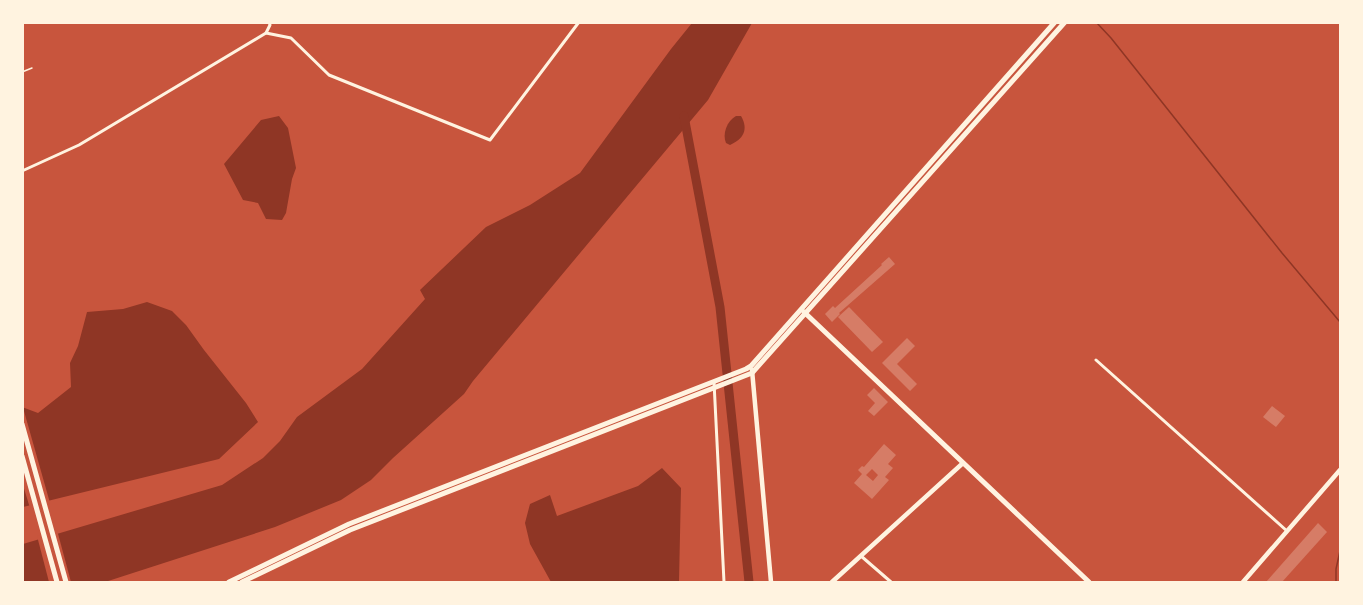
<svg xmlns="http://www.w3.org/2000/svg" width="1363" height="605" viewBox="0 0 1363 605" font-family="'Playfair Display',serif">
	<rect width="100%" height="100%" fill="#c8553d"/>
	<!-- water -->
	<g fill="#8f3625">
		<polygon points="692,23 752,23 708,100 473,381 464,394 393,458 371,480 341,500 275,527 105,582 23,582 23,544 222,485 263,458 280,441 297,417 362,369 425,299 420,290 486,227 530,205 580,173 671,49"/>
		<polygon points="279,116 288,128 296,168 292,179 286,213 282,220 266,219 258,203 243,200 224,164 261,120"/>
		<path d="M736 116H741C749 130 743 139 730 145L726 143C722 134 727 121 736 116Z"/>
		<polygon points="147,302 172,311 186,325 204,350 246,403 258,422 219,459 23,507 22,407 38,413 71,387 70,363 78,346 87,312 123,309"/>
		<polygon points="662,468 681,488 679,582 551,582 530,544 525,523 530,504 550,495 557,516 638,486"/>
	</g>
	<!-- pier -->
	<g fill="#c8553d">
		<polygon points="22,404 50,503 30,508 22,482"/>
		<polygon points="57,530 71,582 49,582 37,536"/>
	</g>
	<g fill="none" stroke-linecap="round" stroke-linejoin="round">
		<!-- stream -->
		<g stroke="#8f3625" stroke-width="1.5">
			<polyline points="1096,22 1111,38 1282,253 1340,322 1340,331"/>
			<polyline points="1336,582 1336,569 1340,551"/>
		</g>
		<!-- river -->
		<polyline stroke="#8f3625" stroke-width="9" points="684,116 720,307 749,582"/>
	</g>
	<!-- building -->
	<g fill="#d67c66" fill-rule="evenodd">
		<polygon points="889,257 895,264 839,313 840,314 832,322 825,314 833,306 835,308 882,265 881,264"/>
		<polygon points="849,307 883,342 872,352 838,317"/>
		<polygon points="907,338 915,346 897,364 917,384 910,391 882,363"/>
		<polygon points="874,388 888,402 874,416 868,411 875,403 867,395"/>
		<polygon points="1272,406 1285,416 1276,427 1263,417"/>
		<path d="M884 444 896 455 888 464 893 468 885 477 889 480 872 499 854 483 862 474 858 470 862 466 864 467ZM872 469 878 475 873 481 866 475Z"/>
		<polygon points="1318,523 1327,532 1282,582 1266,582"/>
	</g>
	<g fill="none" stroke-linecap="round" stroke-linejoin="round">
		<!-- service -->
		<polyline stroke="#fff3e0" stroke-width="1.5" points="22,72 32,68"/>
		<!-- minor -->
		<g stroke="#fff3e0" stroke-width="3">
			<polyline points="266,33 291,38 329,75 490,140 579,22"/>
			<polyline points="22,171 79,145 266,33 270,25 269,22"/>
			<polyline points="1096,360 1287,531"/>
			<polyline points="714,382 724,582"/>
			<polyline points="861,556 891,582"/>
		</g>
		<!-- tertiary -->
		<polyline stroke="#fff3e0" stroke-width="4.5" points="832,582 963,463"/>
		<!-- secondary -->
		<g stroke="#fff3e0" stroke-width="4.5">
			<polyline points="752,370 771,582"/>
			<polyline points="1243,582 1340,470"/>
		</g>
		<!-- trunk -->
		<g stroke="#fff3e0" stroke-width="5">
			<polyline points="804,312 1089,582"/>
			<polyline points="22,424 66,582"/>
			<polyline points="22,456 57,582"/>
			<polyline points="229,582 349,524 746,369 751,366 1055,22"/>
			<polyline points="242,582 350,530 752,373 1065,22"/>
		</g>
	</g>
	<!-- border -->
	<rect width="1363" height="605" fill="none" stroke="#fff3e0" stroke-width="48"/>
</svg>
